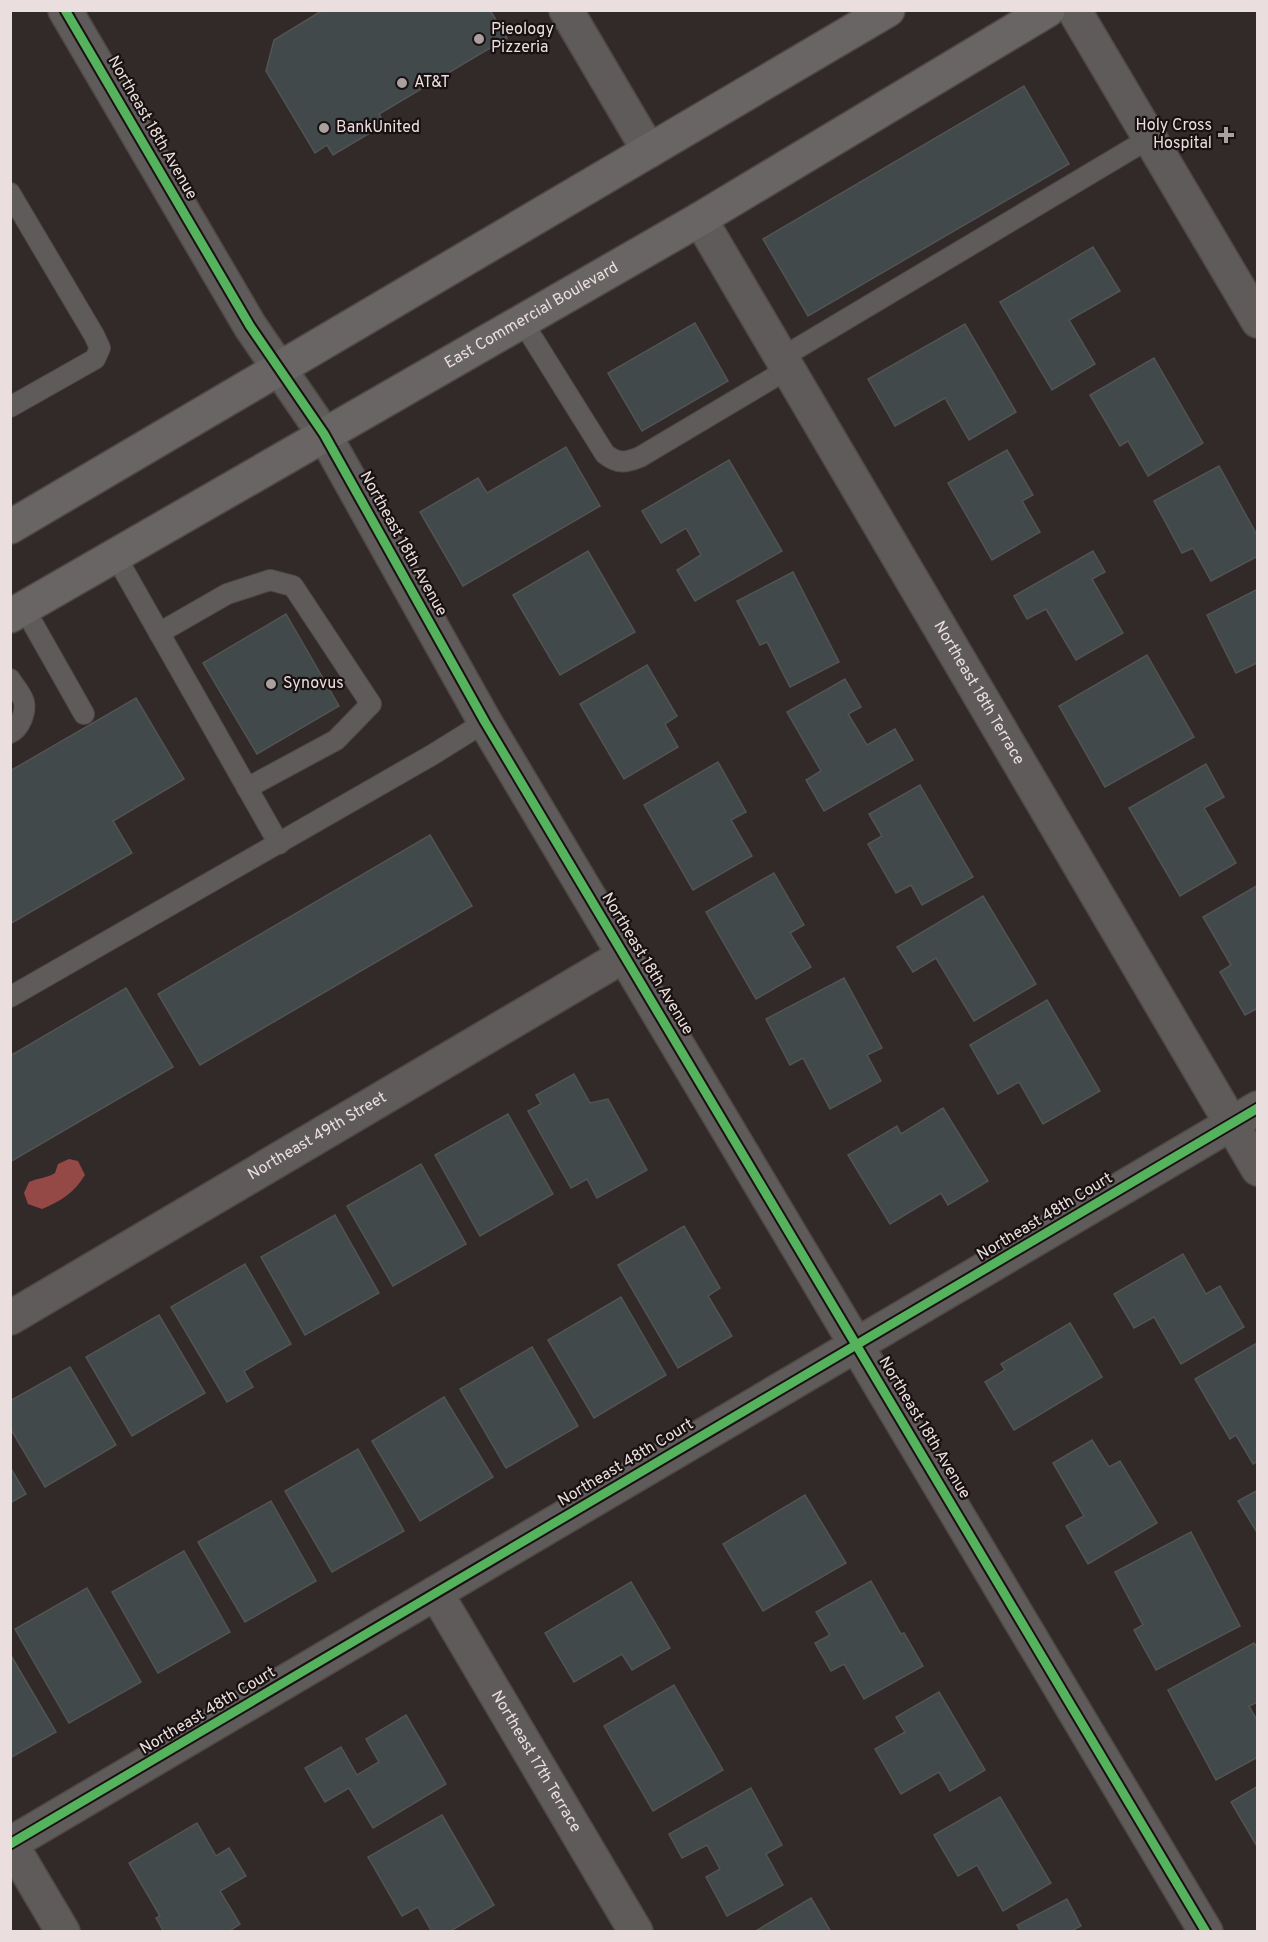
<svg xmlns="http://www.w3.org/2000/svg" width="1268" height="1942" viewBox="0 0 1268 1942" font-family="Overpass,sans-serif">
	<rect width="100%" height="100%" fill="#322a29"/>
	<!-- water -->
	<path fill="#954946" d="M69 1159 78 1161 85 1175C74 1193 61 1201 42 1209L28 1204 24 1193 29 1182C38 1178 47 1178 55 1173L58 1164Z"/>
	<!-- building -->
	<g fill="#42494b" stroke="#525353" stroke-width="1.5">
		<polygon points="323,10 490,10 507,38 379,114 385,124 333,155 327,145 315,153 266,71 274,40"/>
		<polygon points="1024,86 1069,164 808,316 763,239"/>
		<polygon points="1093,247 1120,291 1069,320 1095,364 1052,390 1000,302"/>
		<polygon points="695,323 728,381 642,431 608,373"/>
		<polygon points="965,324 1016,412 969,440 945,398 895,426 868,379"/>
		<polygon points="1154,358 1203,443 1148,476 1128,441 1120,446 1090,395"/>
		<polygon points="566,447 600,506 463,586 420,512 478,478 487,493"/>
		<polygon points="1007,450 1033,495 1022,501 1040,532 992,560 948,483"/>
		<polygon points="729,460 782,551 695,601 677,570 701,555 686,528 661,543 642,511"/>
		<polygon points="1219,466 1258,537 1258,556 1211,581 1193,548 1182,553 1154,501"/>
		<polygon points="588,551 635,632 560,675 513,595"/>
		<polygon points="1093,551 1105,572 1092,579 1123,633 1076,660 1046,609 1027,619 1014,596"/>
		<polygon points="793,572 839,662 790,687 767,642 760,645 737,601"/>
		<polygon points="1258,589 1258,665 1257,663 1236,673 1207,615"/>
		<polygon points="286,614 339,706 257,754 203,663"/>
		<polygon points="1147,655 1194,737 1105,787 1059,706"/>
		<polygon points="647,665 677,716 665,724 678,747 624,779 580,704"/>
		<polygon points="845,679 861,707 848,714 867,745 895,729 913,760 824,811 806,780 821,771 787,712"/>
		<polygon points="136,698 184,779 113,821 132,853 10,924 10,771"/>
		<polygon points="718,762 746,812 731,820 752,856 693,890 644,805"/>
		<polygon points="1206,764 1224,797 1204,808 1236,863 1180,896 1129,808"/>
		<polygon points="920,785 973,877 922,905 911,885 896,893 868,844 882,836 869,814"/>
		<polygon points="430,835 472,906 200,1065 158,994"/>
		<polygon points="774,873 804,925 790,933 811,967 756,999 706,912"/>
		<polygon points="1258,885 1258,1008 1245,1015 1220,972 1231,965 1203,917"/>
		<polygon points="983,896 1036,984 974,1021 936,958 913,972 897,947"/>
		<polygon points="844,978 882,1048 867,1055 881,1081 830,1109 803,1058 790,1065 766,1019"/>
		<polygon points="126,988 173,1067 10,1162 10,1056"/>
		<polygon points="1047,1000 1100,1091 1043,1124 1019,1082 998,1094 970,1045"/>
		<polygon points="574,1074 590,1103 608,1099 647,1170 597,1198 587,1179 571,1188 528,1111 541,1104 536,1095"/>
		<polygon points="943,1108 988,1181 948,1205 941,1193 890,1224 848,1155 897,1126 901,1134"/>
		<polygon points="508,1114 553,1194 480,1236 435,1155"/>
		<polygon points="421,1164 466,1244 393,1286 347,1206"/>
		<polygon points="335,1215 379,1293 305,1335 261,1257"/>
		<polygon points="684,1226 720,1288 708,1296 732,1336 678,1368 618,1265"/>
		<polygon points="1183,1254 1206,1294 1220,1286 1244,1327 1181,1364 1154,1317 1134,1328 1114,1294"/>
		<polygon points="245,1264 291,1344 244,1371 253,1387 227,1402 171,1307"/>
		<polygon points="621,1297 666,1375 594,1418 548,1340"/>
		<polygon points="159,1315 205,1393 132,1436 86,1357"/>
		<polygon points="1070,1323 1102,1377 1014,1430 985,1382 1005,1370 1001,1364"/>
		<polygon points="1257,1343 1258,1461 1253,1464 1236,1435 1230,1439 1195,1379"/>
		<polygon points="532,1347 578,1426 506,1468 460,1389"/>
		<polygon points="70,1367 116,1445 45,1487 10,1428 10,1401"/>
		<polygon points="444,1397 493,1477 420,1521 372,1441"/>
		<polygon points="1092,1440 1109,1467 1120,1461 1157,1523 1088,1564 1066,1526 1084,1516 1053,1463"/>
		<polygon points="358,1449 404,1531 332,1572 285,1491"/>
		<polygon points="10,1467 26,1494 10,1503"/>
		<polygon points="1258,1490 1258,1534 1238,1501"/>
		<polygon points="805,1495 846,1563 763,1611 723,1544"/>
		<polygon points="271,1501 316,1581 245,1622 198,1542"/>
		<polygon points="1191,1532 1240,1626 1156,1670 1134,1630 1143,1625 1115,1572"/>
		<polygon points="184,1551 230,1632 158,1673 112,1592"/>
		<polygon points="871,1581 901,1634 904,1633 923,1666 864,1699 844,1664 831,1671 815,1643 830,1635 816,1612"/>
		<polygon points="631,1582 670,1648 632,1670 622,1654 574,1682 545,1633"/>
		<polygon points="87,1588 141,1682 69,1723 15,1629"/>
		<polygon points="1254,1643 1258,1649 1258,1702 1249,1706 1258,1722 1258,1757 1216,1780 1168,1690"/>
		<polygon points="10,1654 56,1732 10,1758"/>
		<polygon points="674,1685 723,1770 653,1811 604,1726"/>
		<polygon points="939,1692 985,1770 950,1791 939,1772 901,1794 875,1749 905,1732 896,1717"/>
		<polygon points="406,1715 446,1784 373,1828 349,1788 325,1802 305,1768 341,1747 357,1775 379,1762 366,1739"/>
		<polygon points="1258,1786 1258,1848 1231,1802"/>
		<polygon points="751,1788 782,1845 766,1854 783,1885 727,1916 706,1877 720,1869 707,1845 682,1858 669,1834"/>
		<polygon points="1000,1797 1051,1883 1003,1911 977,1865 958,1876 934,1835"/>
		<polygon points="442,1815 494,1905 449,1932 432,1932 418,1907 402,1916 368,1857"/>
		<polygon points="197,1823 216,1856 229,1848 246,1876 220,1891 240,1924 228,1932 164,1932 156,1918 160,1916 129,1863"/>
		<polygon points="811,1898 831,1932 754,1932"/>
		<polygon points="1067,1899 1081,1926 1069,1932 1021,1932 1017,1925"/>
	</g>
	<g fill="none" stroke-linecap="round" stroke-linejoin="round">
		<defs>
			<g id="service">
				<polyline points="10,193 94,335 100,348 95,359 10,407"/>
				<path d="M522 321 605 454C618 464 625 463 640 457L788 369"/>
				<polyline points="781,358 1150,138"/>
				<polyline points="115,555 279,844"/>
				<polyline points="24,608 84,714"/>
				<polyline points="159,633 227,594 270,580 293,586 371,704 336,740 247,788"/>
				<path d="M10 679C14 686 22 694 24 702 26 713 20 728 10 733"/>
				<polyline points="10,997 432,755 485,722"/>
			</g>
			<g id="minor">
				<polyline points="566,10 649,151"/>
				<polyline points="1074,10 1258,321"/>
				<path id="s1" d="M700 219 1258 1169"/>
				<path id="s2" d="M10 1318 625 955"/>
				<path id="s3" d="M436 1593 636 1932"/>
				<polyline points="10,1844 1258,1108"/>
				<polyline points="11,1844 63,1932"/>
			</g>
			<polyline id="tertiary" points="65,10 250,326 324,434 485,722 1206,1932"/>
			<g id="primary">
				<polyline points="10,527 888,10"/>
				<path id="s4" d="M10 616 700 219 1048 10"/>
			</g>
		</defs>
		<!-- service casing -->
		<use href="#service" stroke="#4f4847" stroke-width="22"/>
		<!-- minor casing -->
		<use href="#minor" stroke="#4f4847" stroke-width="36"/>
		<!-- tertiary casing -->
		<use href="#tertiary" stroke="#4f4847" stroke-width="36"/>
		<!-- primary casing -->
		<use href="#primary" stroke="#4f4847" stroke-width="36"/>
		<!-- service -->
		<use href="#service" stroke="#5f5b5b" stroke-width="20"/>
		<!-- minor -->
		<use href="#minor" stroke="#5f5b5b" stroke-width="33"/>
		<!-- tertiary -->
		<use href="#tertiary" stroke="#5f5b5b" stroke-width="33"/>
		<!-- primary -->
		<use href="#primary" stroke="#696564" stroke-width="33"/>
		<defs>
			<g id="cycleway">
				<polyline points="65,10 250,326 324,434 485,722 1206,1932"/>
				<polyline points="10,1844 1258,1108"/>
			</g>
		</defs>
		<!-- cycleway casing -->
		<use href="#cycleway" stroke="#191111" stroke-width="13"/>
		<!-- cycleway -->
		<use href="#cycleway" stroke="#56b35d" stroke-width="9"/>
	</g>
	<!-- markers -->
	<g fill="#aaa09f" stroke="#191111" stroke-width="2">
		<circle cx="479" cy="39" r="6"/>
		<circle cx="402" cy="83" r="6"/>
		<circle cx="324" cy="128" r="6"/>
		<path d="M1223 126h6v6h6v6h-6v6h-6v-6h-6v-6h6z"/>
		<circle cx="271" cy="684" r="6"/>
	</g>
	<g text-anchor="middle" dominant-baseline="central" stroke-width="4.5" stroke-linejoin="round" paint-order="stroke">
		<!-- poi labels -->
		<g font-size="16" fill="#eadfde" stroke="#191111" text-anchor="start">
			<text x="491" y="30">Pieology<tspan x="491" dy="18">Pizzeria</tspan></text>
			<text x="414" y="83">AT&amp;T</text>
			<text x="1212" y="126" text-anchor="end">Holy Cross<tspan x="1212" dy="18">Hospital</tspan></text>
			<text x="336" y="128">BankUnited</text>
			<text x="283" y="684">Synovus</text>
		</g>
		<!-- street labels -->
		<g font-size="16" fill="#eadfde" stroke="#191111">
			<text transform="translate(152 128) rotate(60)">Northeast 18th Avenue</text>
			<text stroke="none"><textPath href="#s4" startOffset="602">East Commercial Boulevard</textPath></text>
			<text transform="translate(403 544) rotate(61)">Northeast 18th Avenue</text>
			<text stroke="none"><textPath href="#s1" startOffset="550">Northeast 18th Terrace</textPath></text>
			<text transform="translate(647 964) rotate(59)">Northeast 18th Avenue</text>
			<text stroke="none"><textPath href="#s2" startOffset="357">Northeast 49th Street</textPath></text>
			<text transform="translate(1045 1217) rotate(-31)">Northeast 48th Court</text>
			<text transform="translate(924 1428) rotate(59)">Northeast 18th Avenue</text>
			<text transform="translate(626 1463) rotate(-31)">Northeast 48th Court</text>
			<text transform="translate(208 1711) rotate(-31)">Northeast 48th Court</text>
			<text stroke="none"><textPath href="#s3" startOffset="196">Northeast 17th Terrace</textPath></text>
		</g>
	</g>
	<!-- border -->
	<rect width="1268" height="1942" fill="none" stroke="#eadfde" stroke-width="24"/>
</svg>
